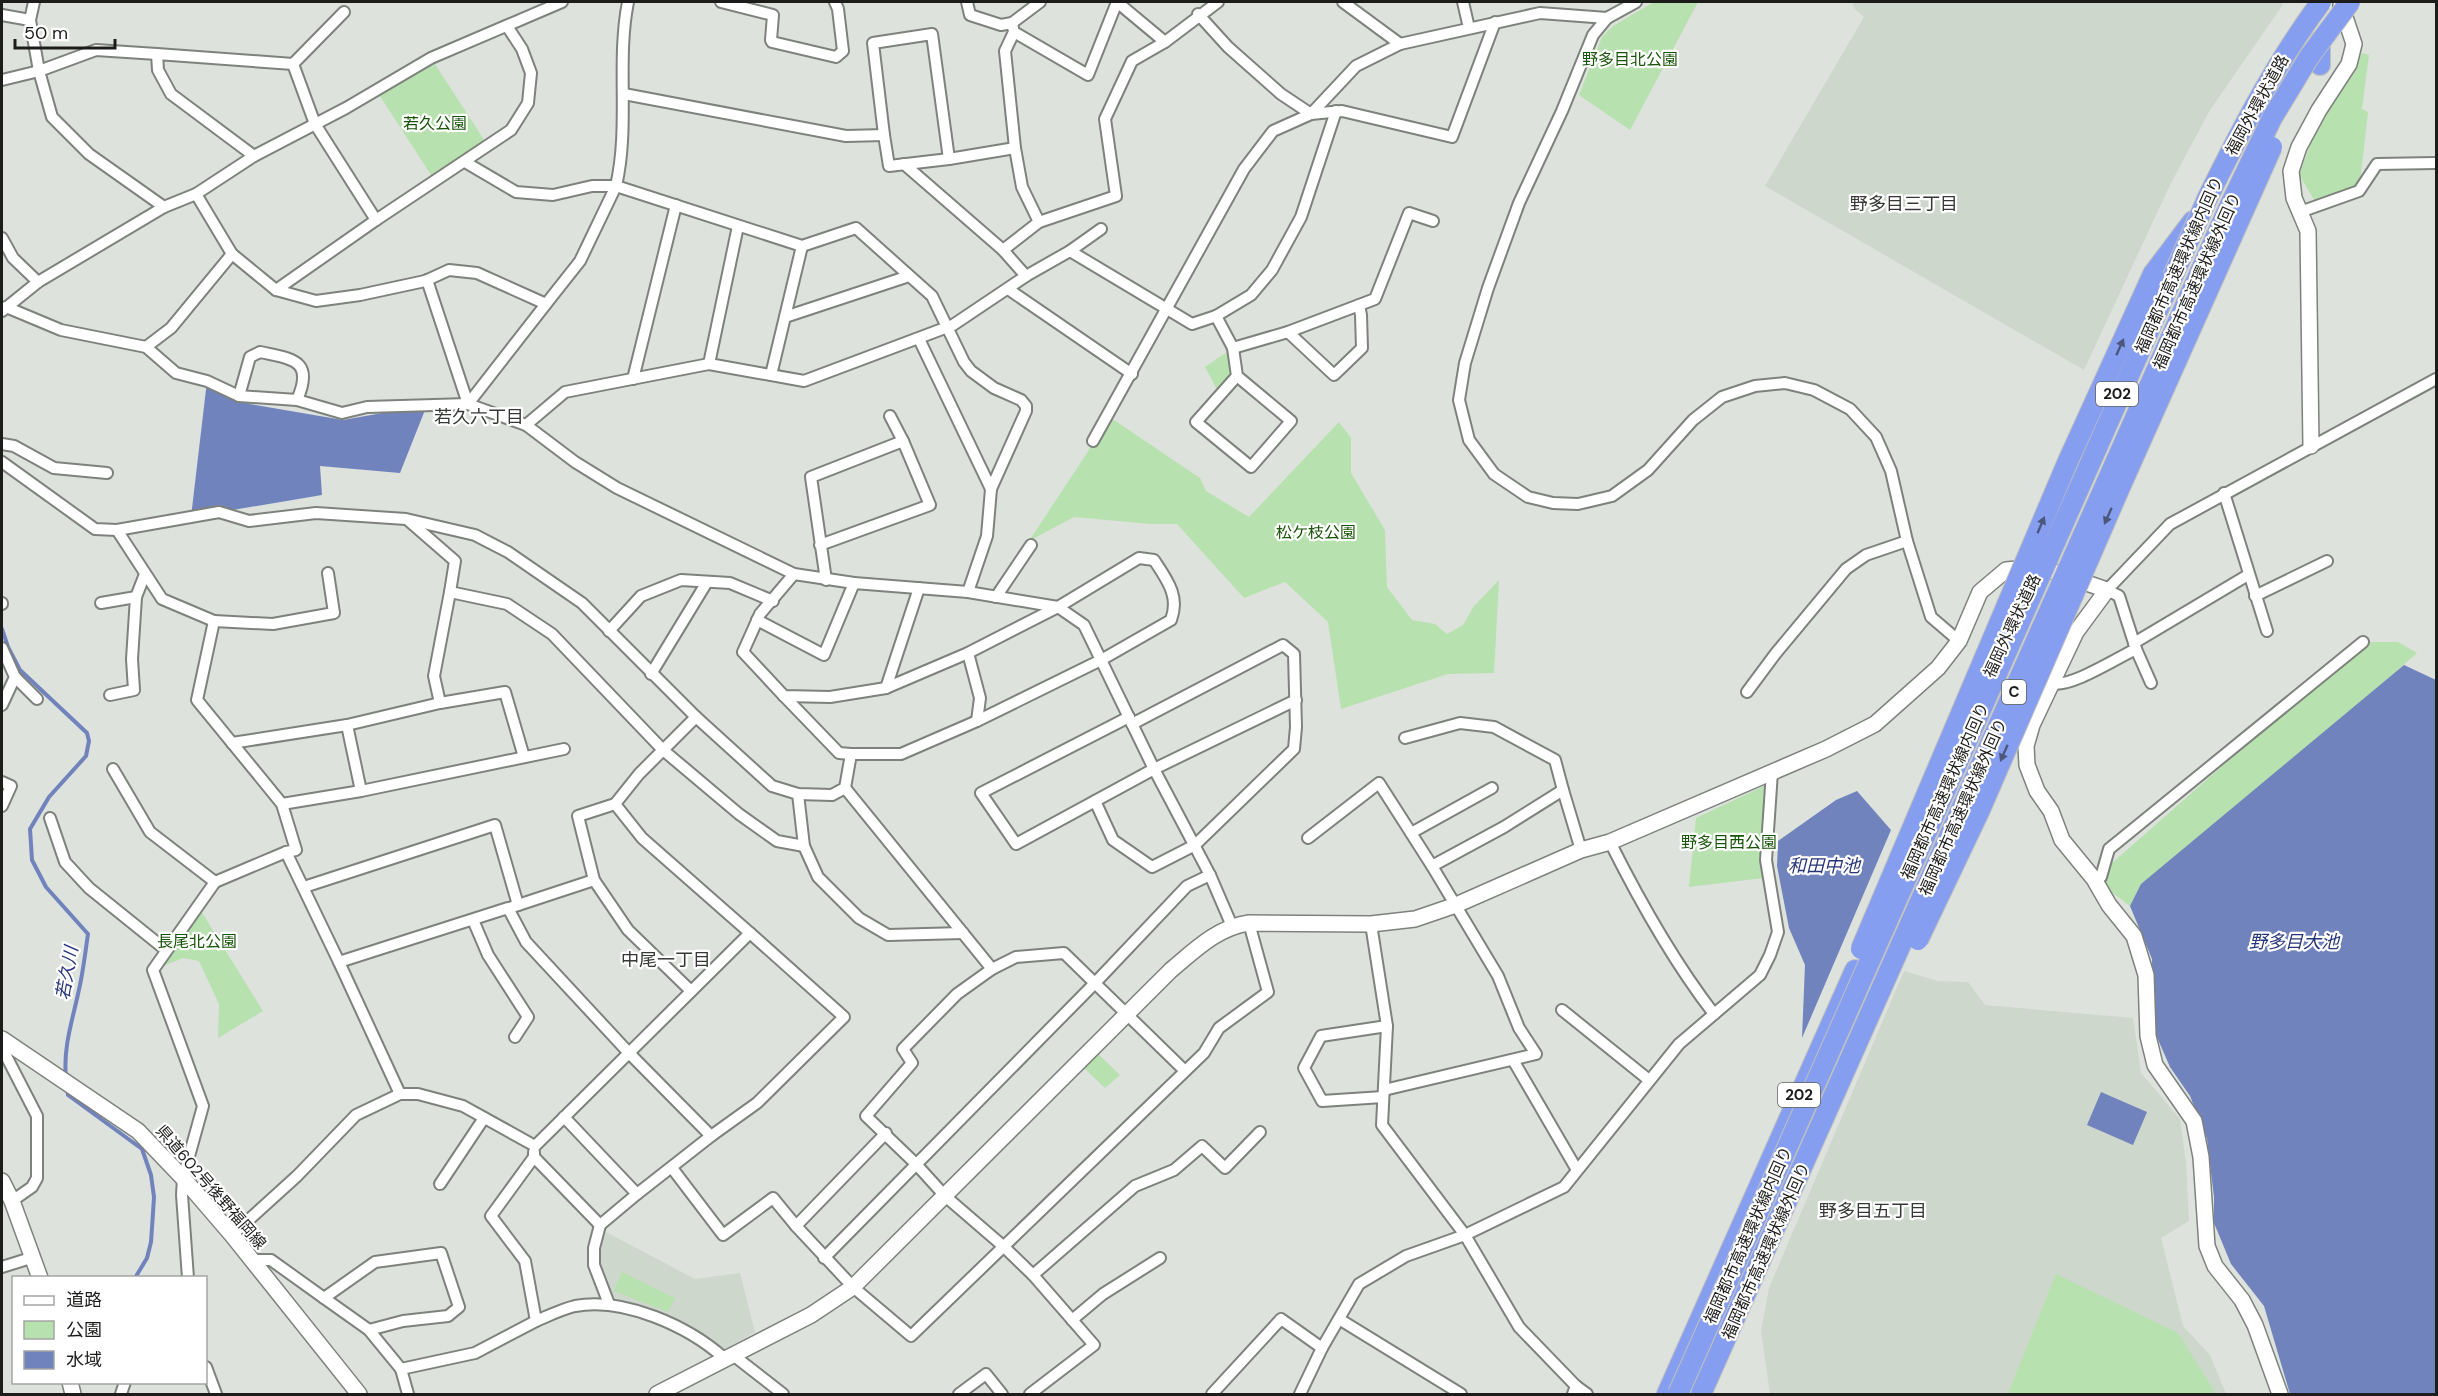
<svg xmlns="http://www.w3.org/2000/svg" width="2438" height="1396" viewBox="0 0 2438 1396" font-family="'DM Sans','Noto Sans JP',sans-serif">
	<rect width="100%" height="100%" fill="#dee2dd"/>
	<!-- built -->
	<g fill="#cdd7cb">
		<polygon points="1852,2 2283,2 2282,6 2210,110 2170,185 2084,370 1765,186 1864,17 1854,8"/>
		<polygon points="1904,971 1938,981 1968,982 1985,1005 2133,1018 2141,1073 2180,1119 2186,1163 2189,1221 2161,1238 2183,1326 2210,1355 2226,1394 1770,1394 1761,1331 1769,1288"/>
		<polygon points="604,1231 695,1279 740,1273 755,1332 721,1351 710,1340 669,1317 612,1300 598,1262 598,1248"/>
	</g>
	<!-- green -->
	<g fill="#b7e1ae">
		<polygon points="1654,2 1698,2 1630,130 1579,95 1602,37 1613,26"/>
		<polygon points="2362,53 2369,55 2362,109 2368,112 2359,191 2318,206 2299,175 2315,132"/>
		<polygon points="431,58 488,146 435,181 376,90"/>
		<polygon points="1233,348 1237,376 1220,395 1205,367"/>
		<polygon points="1108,416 1200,478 1206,491 1249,517 1339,422 1351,438 1351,473 1385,530 1387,587 1412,620 1435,624 1447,634 1463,625 1474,606 1499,580 1494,673 1448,674 1341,709 1328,622 1285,582 1244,598 1177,524 1151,524 1074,517 1029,541 1087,453"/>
		<polygon points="2363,642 2398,642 2417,653 2130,906 2094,879"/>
		<polygon points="1764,786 1763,878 1689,887 1696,818"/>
		<polygon points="198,906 263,1011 218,1038 219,1004 199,961 183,958 153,970"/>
		<polygon points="1092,1048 1120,1075 1105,1088 1078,1062"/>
		<polygon points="622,1272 675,1298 668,1312 614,1291"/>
		<polygon points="2056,1274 2178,1333 2216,1394 2008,1394"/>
	</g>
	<!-- water -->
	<g fill="#7183bd">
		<polygon points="207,381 250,404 343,420 427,405 400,473 320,466 322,495 191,517"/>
		<polygon points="2404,665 2436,680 2436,1394 2290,1394 2264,1306 2231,1264 2214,1223 2214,1197 2207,1139 2190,1096 2170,1067 2153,1028 2152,959 2130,906 2141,884"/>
		<polygon points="1857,791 1891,830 1802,1038 1805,965 1789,928 1777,866 1778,841 1836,800"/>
		<polygon points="2101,1092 2147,1112 2133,1145 2087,1125"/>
	</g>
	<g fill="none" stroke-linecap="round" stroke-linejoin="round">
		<!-- stream -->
		<g stroke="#7183bd" stroke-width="4">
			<path d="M2 629 8 647 20 670 87 733 89 741 86 756 49 797 30 829 32 860 46 887 88 934C85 954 83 974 78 994 72 1022 63 1048 66 1077"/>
			<polyline points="67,1087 68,1095 142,1149 151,1175 154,1197 153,1213 151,1242 147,1258 135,1278"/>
		</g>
		<defs>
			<g id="street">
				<polyline points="34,2 30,20 39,71 52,117 89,154 164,207"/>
				<polyline points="721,2 773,15 771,40 772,42 836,57 843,51 838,9 835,2"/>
				<polyline points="967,2 970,15 1001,25 1012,23"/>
				<polyline points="1117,2 1165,42 1218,2"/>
				<polyline points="1343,2 1400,44 1540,13 1607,18 1636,2"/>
				<polyline points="1463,2 1469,28"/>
				<polyline points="1198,14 1228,47 1281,94 1311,114 1342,111 1452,137 1495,22"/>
				<polyline points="2,15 30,20"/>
				<polyline points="1607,18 1593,35 1562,111 1519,203 1488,288 1465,363 1459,400 1469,440 1494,474 1528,497 1553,503 1578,504 1612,496 1648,470 1693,420 1722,397 1755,386 1785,383 1814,390 1850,409 1876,437 1891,471 1907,541 1931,617 1959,641"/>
				<polyline points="1013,28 1012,23 1040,2"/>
				<polyline points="2,80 39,71 96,50 157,54"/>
				<polyline points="624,94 846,136 884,135 873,43 932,34 949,159 1015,148 1022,187 1039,222"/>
				<polyline points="884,135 889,166 949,159"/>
				<polyline points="1015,148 1005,51 1014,32 1088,75 1117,2"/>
				<polyline points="254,156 171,94 158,70 157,54 293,64 344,12"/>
				<polyline points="904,164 1003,250"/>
				<polyline points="196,194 232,254 276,290 376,220 315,124 293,64"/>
				<polyline points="2300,212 2359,191 2377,164 2436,163"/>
				<polyline points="376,220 511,130 528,103 531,73 522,49 507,26"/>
				<polyline points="1101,229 1070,251 1192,324 1216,316 1233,348 1288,332 1375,299 1409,213 1433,221"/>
				<polyline points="2,238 13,258 38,282"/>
				<polyline points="1026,276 1070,251"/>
				<polyline points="427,280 468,404 546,304"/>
				<polyline points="1008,289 1132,374"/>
				<polyline points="276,290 316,301 360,295 425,281 449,270 477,273 546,304 580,261 616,186 592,186 553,195 516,192 465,162"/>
				<polyline points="6,307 61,330 146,347 176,373 207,381 239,396 297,400 342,413 367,407 468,404 526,425 565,392 709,364 804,381 953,325 1026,276 1003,250 1039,222 1116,196 1105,119 1132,61 1165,42"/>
				<polyline points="2,311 38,282 164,207 196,194 254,156 346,108 431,58 562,2"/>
				<polyline points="1216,316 1251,295 1272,270 1301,217 1336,111"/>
				<polyline points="785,317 909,276"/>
				<polyline points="1288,332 1334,375 1362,348 1361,315 1359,305"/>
				<polyline points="919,339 991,489"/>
				<polyline points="146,347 171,328 232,254"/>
				<polyline points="1233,348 1237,376 1291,421 1251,467 1196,422 1237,376"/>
				<polyline points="709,364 738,226"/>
				<polyline points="771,375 802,246"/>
				<polyline points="633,379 676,205"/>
				<path d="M239 396 250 357 260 352C291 359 315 359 297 400"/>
				<polyline points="890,416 903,441"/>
				<path d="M526 425 575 462 617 488 794 574 760 614 743 652 784 696 830 697 886 688 968 653 1058 607 1139 558 1154 560C1167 580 1180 596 1171 620L1101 660 1154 769 1210 875"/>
				<polyline points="1093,441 1244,169 1273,131 1311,114 1356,66 1400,44"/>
				<polyline points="2,444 14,446 54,468 107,473"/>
				<polyline points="2,462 95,529 117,530 219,512 249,521 316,513 406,519 475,535 508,552 582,603 696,717"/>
				<polyline points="2224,493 2267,631"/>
				<polyline points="409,521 455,561 450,592 507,604 552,634 663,750 739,814 777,841 804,846"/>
				<polyline points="117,530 162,599 214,621 197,700 282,804 296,850 286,852"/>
				<polyline points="820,545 930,505 903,441 811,477 826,580"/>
				<polyline points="794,574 854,583"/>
				<polyline points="2255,596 2327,561"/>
				<polyline points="996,597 1031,545"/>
				<polyline points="2,603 2,604"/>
				<polyline points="101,603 136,597 145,574"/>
				<polyline points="757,620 824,655 854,583 968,592"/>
				<polyline points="214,621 273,624 334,613 328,573"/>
				<polyline points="609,631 641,596 681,580 730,583 773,601"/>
				<polyline points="2134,643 2248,575"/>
				<polyline points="2,648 15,677 2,705"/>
				<polyline points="968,653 980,698 977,721"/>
				<polyline points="651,674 707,582"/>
				<polyline points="15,677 37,699"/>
				<path d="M2051 683C2069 689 2117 658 2136 649"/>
				<polyline points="2151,683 2136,649 2119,596 2107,590 2170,524 2436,379"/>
				<polyline points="886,688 919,588"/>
				<polyline points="1747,692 1776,653 1846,569 1866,555 1907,541"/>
				<polyline points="110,695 134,690 132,659 136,597"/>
				<polyline points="784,696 839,753 851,754"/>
				<polyline points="440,703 434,676 450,592"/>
				<polyline points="1129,717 981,793 1016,844 1154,769 1296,700"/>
				<polyline points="347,725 361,791"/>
				<polyline points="1405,738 1460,723 1494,727 1555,760 1563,790"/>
				<polyline points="232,743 347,725 440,703 505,692 524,757"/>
				<polyline points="113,769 150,832 215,882 286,852 339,962 508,908 526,942 629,1053 711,1136 757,1103 844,1017 750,933"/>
				<polyline points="2,782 11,786 2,806"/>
				<polyline points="845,788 992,969 1016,957 1064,953 1184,1070"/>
				<polyline points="798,794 804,846 818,877 859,918 888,935 963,933"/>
				<polyline points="1095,801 1113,840 1152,867 1195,845 1294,749 1296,727 1294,654 1283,645 1132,724"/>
				<polyline points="282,804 361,791 564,749"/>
				<polyline points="50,818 65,862 89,888 166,950"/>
				<polyline points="1308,838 1379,783 1411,833"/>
				<path d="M1610 842C1640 902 1673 961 1714 1014"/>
				<polyline points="1432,866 1411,833 1492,788"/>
				<polyline points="2094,879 2101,877 2109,849 2363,642"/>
				<polyline points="594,880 578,816 615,804"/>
				<polyline points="304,887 495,825 518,905"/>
				<polyline points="512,907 594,880 628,930 691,991"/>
				<polyline points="473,920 488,955 528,1017 515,1037"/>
				<polyline points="1371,924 1387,1026 1382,1125 1465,1235 1519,1327 1576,1386 1573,1394"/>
				<polyline points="339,962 400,1094"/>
				<polyline points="992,969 957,994 903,1049 912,1063 866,1116 916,1164 945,1196 1003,1246 1033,1275 1094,1345 1030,1394"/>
				<polyline points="1562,1010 1649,1080"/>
				<polyline points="6,1041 2,1048 37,1116 37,1178 32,1187 12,1201"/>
				<polyline points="1513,1060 1577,1170"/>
				<polyline points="1384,1090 1536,1054 1519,1028 1498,976 1432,866 1504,827 1563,790 1581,850"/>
				<polyline points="1383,1097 1322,1101 1304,1068 1321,1036 1387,1026"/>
				<polyline points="564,1117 637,1194 711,1136"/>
				<polyline points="886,1133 796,1226 853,1287 911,1336 1204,1053 1219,1028 1268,992 1249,923"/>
				<polyline points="534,1152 534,1157 600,1225 637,1194"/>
				<path d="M534 1157 491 1216 525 1261 536 1321C548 1316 562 1309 575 1306 624 1297 688 1326 724 1358"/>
				<polyline points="672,1168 723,1235 773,1198 796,1226"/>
				<polyline points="440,1184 484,1118"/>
				<polyline points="600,1225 594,1248 594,1265 609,1304"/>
				<path d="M232 1235 297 1176 356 1115 400 1094H418L463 1106 535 1146 750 933 642 838 615 804 639 774 696 717 772 786 798 794 832 795 845 788 851 754H901L977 721 1101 660 1084 625 1058 607 968 592 987 536 991 489 1026 411V406L1021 400 994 388 971 371 964 362 932 296 856 228 802 246 616 186C630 125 616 62 628 2"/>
				<polyline points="824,1258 1095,983 1187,886 1210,875 1232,926"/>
				<polyline points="251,1260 271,1260 324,1298 369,1330 401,1369"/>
				<polyline points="2,1267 34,1257"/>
				<polyline points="1033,1275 1135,1186 1174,1170 1202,1146 1225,1168 1260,1132"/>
				<polyline points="188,1278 182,1195 183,1178 203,1106 153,970 215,882"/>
				<polyline points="324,1298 375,1262 441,1253 459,1307 448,1316 403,1321 369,1330"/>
				<polyline points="1339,1319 1461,1394"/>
				<polyline points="1072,1320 1103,1294 1160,1258"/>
				<polyline points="733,1355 783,1394"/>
				<polyline points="206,1367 216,1394"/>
				<polyline points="1576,1386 1587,1394"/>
				<polyline points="121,1394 125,1382"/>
				<polyline points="408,1394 401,1369 475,1353 536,1321"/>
				<polyline points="959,1394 986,1374 1002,1394"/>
				<polyline points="1212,1394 1281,1319 1322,1348"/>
				<polyline points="1300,1394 1322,1348 1359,1284 1406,1256 1465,1235 1564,1187 1679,1044 1760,975 1770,955 1778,932 1766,860 1772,772"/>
			</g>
			<g id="secondary">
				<polyline points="2311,446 2308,231 2294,198 2291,171 2299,147 2319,110 2349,64 2354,44 2341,5"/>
				<polyline points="2,1039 138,1131 183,1178 232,1235 359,1394"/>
				<polyline points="2,1181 12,1201 40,1278"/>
				<polyline points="70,1382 73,1394"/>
				<path d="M657 1394 811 1315 853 1287 1171 970C1195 950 1218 927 1249 923L1371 924 1415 919 1456 905 1581 850 1610 842 1826 749 1875 724 1938 668 1959 641 1980 592 2006 570 2040 567 2107 590 2076 632 2032 725 2026 746 2027 765 2037 791 2051 811 2062 840 2094 879 2109 905 2134 936 2146 975 2148 1036 2155 1065 2194 1121 2201 1157 2207 1246 2215 1266 2242 1300 2255 1325 2280 1394"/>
			</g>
			<g id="highway">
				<polyline points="2320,41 2320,65"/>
				<polyline points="2153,274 2193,221"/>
				<polyline points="1667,1394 1855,970"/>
			</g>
		</defs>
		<!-- street casing -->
		<use href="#street" stroke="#7e827d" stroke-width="14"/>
		<!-- secondary casing -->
		<use href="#secondary" stroke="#7e827d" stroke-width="18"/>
		<!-- highway casing -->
		<use href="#highway" stroke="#bfc0bf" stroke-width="22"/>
		<!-- street -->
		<use href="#street" stroke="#fff" stroke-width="10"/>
		<!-- secondary -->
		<use href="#secondary" stroke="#fff" stroke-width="15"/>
		<!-- highway -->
		<use href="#highway" stroke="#869ef0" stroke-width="20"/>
		<defs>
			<g id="highway-bridge">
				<polyline points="1918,940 1979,812 2121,485 2272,147"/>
				<polyline points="1861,949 2068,461 2153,274"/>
				<path d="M1678 1394 2208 197C2242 128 2275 64 2321 2"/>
				<polyline points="1701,1394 2229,207 2272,118 2309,57 2350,2"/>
			</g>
		</defs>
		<!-- highway-bridge casing -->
		<use href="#highway-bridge" stroke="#bfc0bf" stroke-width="22" stroke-linecap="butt"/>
		<!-- highway-bridge -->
		<use href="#highway-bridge" stroke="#869ef0" stroke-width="20"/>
	</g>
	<!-- one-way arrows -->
	<defs><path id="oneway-solid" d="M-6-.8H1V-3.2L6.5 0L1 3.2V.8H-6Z" transform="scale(1.5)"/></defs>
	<g fill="#4c577b">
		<use href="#oneway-solid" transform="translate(2120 347) rotate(-66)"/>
		<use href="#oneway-solid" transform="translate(2108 516) rotate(114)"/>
		<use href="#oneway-solid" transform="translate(2041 525) rotate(-67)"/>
		<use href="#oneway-solid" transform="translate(2004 753) rotate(114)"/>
	</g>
	<g text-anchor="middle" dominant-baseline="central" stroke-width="4.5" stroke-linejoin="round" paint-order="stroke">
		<!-- shield labels -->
		<g fill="#fff" stroke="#60615f" stroke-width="1.5">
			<rect x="2096" y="382" width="42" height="24" rx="4.5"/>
			<rect x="2002" y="680" width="24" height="24" rx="4.5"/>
			<rect x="1778" y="1083" width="42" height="24" rx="4.5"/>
		</g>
		<g font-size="15" font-weight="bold" fill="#1c1d1b">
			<text x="2117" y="394">202</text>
			<text x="2014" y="692">C</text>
			<text x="1799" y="1095">202</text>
		</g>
		<!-- park labels -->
		<g font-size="16" fill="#175407" stroke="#fff">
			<text x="1630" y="59">野多目北公園</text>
			<text x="435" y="123">若久公園</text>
			<text x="1316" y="532">松ケ枝公園</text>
			<text x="1729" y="842">野多目西公園</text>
			<text x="197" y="941">長尾北公園</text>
		</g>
		<!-- street labels -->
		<g font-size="16" fill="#1c1d1b" stroke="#fff">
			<text transform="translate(2257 105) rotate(-61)">福岡外環状道路</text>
			<text transform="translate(2179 265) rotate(-66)">福岡都市高速環状線内回り</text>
			<text transform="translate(2197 281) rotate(-66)">福岡都市高速環状線外回り</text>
			<text transform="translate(2012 626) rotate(-65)">福岡外環状道路</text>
			<text transform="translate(1945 791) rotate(-66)">福岡都市高速環状線内回り</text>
			<text transform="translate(1963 807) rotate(-66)">福岡都市高速環状線外回り</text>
			<text transform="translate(211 1187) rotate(49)">県道602号後野福岡線</text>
			<text transform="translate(1748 1235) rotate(-66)">福岡都市高速環状線内回り</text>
			<text transform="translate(1766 1251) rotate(-66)">福岡都市高速環状線外回り</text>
		</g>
		<!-- neighbourhood labels -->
		<g font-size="18" fill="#353834" stroke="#fff">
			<text x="1904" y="204">野多目三丁目</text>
			<text x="479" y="417">若久六丁目</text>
			<text x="666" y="960">中尾一丁目</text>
			<text x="1873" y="1211">野多目五丁目</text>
		</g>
		<!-- water labels -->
		<g font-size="18" font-style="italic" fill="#27367c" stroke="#fff">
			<text x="1824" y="866">和田中池</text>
			<text x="2294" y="942">野多目大池</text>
			<text transform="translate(67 973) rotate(-80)">若久川</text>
		</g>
	</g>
	<!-- border -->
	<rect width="2438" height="1396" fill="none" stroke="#1c1d1b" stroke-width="6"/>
	<!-- legend -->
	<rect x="12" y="1276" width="195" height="108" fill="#ffffff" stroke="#a4a5a4" stroke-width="1.5"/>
	<rect x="24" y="1296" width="30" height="9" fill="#ffffff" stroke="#a4a5a4" stroke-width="1.5"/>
	<text x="66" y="1306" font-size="18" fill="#1c1d1b">道路</text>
	<rect x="24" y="1321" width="30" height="18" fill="#b7e1ae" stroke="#a4a5a4" stroke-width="1.5"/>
	<text x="66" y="1336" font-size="18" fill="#1c1d1b">公園</text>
	<rect x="24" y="1351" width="30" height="18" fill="#7183bd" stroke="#a4a5a4" stroke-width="1.5"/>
	<text x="66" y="1366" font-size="18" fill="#1c1d1b">水域</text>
	<!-- scale -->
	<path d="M15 39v9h100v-9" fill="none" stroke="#1c1d1b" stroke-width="3"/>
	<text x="24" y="39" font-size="18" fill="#1c1d1b" stroke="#ffffff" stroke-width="4.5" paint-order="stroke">50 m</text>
</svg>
